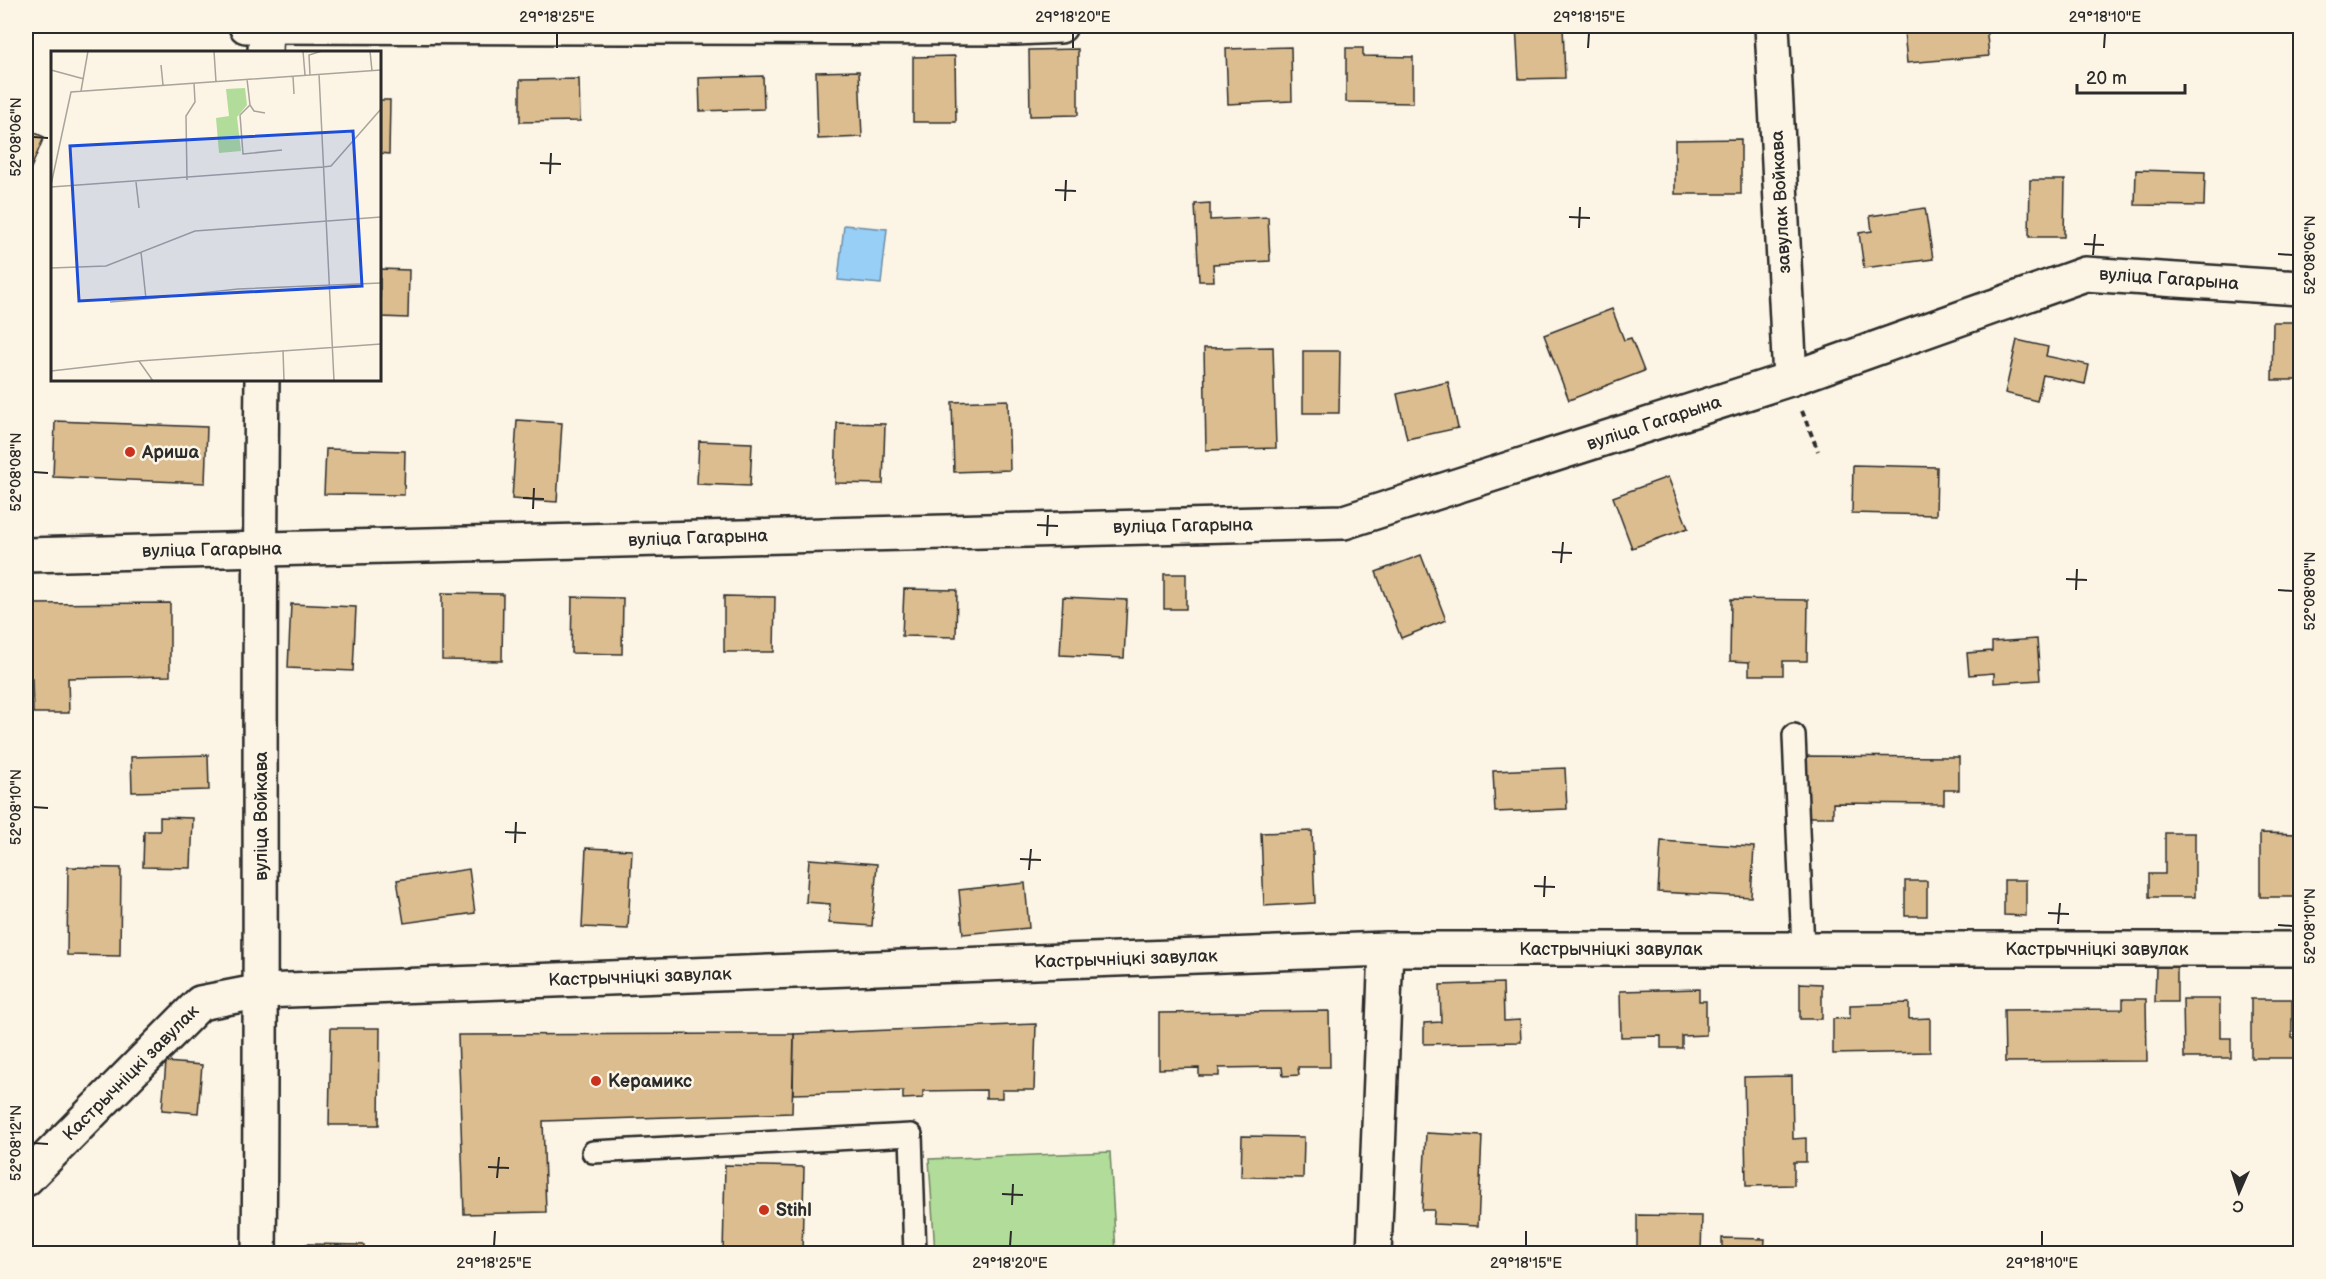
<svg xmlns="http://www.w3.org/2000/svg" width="2326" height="1279" viewBox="0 0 2326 1279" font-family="'Balsamiq Sans',sans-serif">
	<rect width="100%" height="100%" fill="#fcf5e5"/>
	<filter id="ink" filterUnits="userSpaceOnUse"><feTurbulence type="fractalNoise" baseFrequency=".0167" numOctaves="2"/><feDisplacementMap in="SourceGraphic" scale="12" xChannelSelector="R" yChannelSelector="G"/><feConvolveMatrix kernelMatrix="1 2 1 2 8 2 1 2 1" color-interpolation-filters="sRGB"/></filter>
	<g filter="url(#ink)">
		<!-- green -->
		<polygon fill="#b2dc99" stroke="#6e8462" stroke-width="1.5" points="1110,1152 1116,1253 935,1253 929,1159"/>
		<!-- water -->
		<polygon fill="#97cff7" stroke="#6c8da5" stroke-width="1.5" points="844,225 887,229 881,284 838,280"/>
		<!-- building -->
		<g fill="#dbbd8f" stroke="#2b2b2b" stroke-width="1.5">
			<polygon points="1516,26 1563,26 1565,78 1519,79"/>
			<polygon points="1915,26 1986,26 1989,56 1907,63 1904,31 1916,30"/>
			<polygon points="1291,47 1292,101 1228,104 1226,49"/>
			<polygon points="1346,48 1363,48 1363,56 1413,57 1413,103 1346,102"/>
			<polygon points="1078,49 1078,115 1030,116 1029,50"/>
			<polygon points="955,56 956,122 913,122 913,57"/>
			<polygon points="859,71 862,137 818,139 816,72"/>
			<polygon points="763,76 764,109 700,111 699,78"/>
			<polygon points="579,79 580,121 520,122 520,80"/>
			<polygon points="380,100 390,100 389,154 380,153"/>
			<polygon points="26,129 44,137 26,180"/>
			<polygon points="1741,139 1741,194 1675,194 1675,140"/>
			<polygon points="2136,170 2205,172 2204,206 2135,205"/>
			<polygon points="2030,180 2065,180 2064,237 2029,237"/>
			<polygon points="1210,203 1210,220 1268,217 1270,261 1213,264 1214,281 1199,281 1195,204"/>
			<polygon points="1925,208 1933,259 1864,268 1859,233 1872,231 1870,216"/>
			<polygon points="380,269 409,270 408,318 380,317"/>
			<polygon points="1612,309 1624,340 1631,338 1644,371 1569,400 1544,335"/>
			<polygon points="2273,322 2300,322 2300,380 2272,380"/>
			<polygon points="2017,340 2048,347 2046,356 2089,365 2085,384 2043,375 2037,401 2005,393"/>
			<polygon points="1273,347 1276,448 1206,450 1204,348"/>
			<polygon points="1303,351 1340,351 1339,413 1303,413"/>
			<polygon points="1448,382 1458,428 1407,439 1397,394"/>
			<polygon points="1008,400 1010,470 954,472 952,402"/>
			<polygon points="517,420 562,423 557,502 512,499"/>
			<polygon points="55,421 207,427 205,483 53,477"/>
			<polygon points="837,423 885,424 883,484 835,483"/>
			<polygon points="699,441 752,443 750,486 697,484"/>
			<polygon points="326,449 405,451 404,495 324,494"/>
			<polygon points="1853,465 1937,467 1936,515 1852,513"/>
			<polygon points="1668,477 1688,528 1632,548 1613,497"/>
			<polygon points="1421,555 1446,620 1401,638 1376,572"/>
			<rect x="1164" y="574" width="22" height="35"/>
			<polygon points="904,589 957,590 956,637 902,636"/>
			<polygon points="442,593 503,594 502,661 442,660"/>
			<polygon points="724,596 775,597 774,652 724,652"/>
			<polygon points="572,597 623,598 622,654 571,653"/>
			<polygon points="1063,597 1127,600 1124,658 1060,655"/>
			<polygon points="1731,599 1808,600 1807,661 1783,661 1783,675 1749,675 1749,662 1730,661"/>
			<polygon points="170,603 170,676 68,678 69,713 33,713 32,679 26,679 26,604"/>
			<polygon points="291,604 356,607 353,671 288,668"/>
			<polygon points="2037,639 2040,680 1994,683 1994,673 1969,675 1967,653 1992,651 1992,642"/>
			<polygon points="208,755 209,790 132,792 131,757"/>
			<polygon points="1800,756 1959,757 1959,790 1944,790 1944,804 1833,803 1833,817 1799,817"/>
			<polygon points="1565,768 1567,809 1495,812 1493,771"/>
			<polygon points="160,817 193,818 191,868 143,867 144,831 160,831"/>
			<polygon points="1312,831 1315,903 1264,906 1261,833"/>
			<polygon points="2165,833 2195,833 2195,897 2149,897 2149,874 2165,874"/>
			<polygon points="2260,833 2300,834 2299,897 2260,897"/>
			<polygon points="1661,841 1754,847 1751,897 1658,892"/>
			<polygon points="586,848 632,850 628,929 582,927"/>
			<polygon points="809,859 877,864 872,926 829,923 830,904 806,902"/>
			<polygon points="68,867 121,868 120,956 67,955"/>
			<polygon points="469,869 475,913 404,923 397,880"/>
			<polygon points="2004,880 2026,880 2026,916 2004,915"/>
			<rect x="1905" y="881" width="22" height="35"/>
			<polygon points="1025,883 1029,928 963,934 959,890"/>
			<polygon points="2156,966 2177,967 2177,1002 2155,1002"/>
			<polygon points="1503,983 1504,1021 1520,1020 1521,1042 1424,1044 1424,1023 1441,1022 1440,985"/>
			<polygon points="1800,983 1822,984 1822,1019 1800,1019"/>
			<polygon points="1699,989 1699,1001 1706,1001 1706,1035 1682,1036 1682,1048 1661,1048 1661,1036 1621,1037 1620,991"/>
			<polygon points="2123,999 2146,999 2147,1061 2005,1062 2004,1010 2123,1009"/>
			<polygon points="2183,999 2220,999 2220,1038 2231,1038 2231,1058 2184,1058"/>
			<polygon points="2251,999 2292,999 2292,1038 2300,1038 2300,1058 2251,1058"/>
			<polygon points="1909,1003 1909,1019 1930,1018 1930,1052 1833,1054 1833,1019 1850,1018 1850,1005"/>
			<polygon points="1329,1011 1330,1067 1298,1067 1299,1075 1283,1076 1282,1067 1219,1068 1219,1076 1199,1076 1199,1068 1159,1069 1159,1013"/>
			<polygon points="1036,1024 1034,1090 1002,1090 1002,1098 986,1098 986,1090 923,1091 923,1098 903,1099 903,1091 793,1094 794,1034"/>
			<polygon points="331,1028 380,1028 379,1125 329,1125"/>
			<polygon points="794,1034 792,1113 543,1121 546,1212 464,1214 458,1035"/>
			<polygon points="166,1062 202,1065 198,1113 162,1110"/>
			<polygon points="1792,1076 1793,1139 1806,1138 1806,1162 1794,1162 1794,1185 1746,1186 1744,1077"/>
			<polygon points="1426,1133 1482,1136 1478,1226 1433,1224 1434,1210 1422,1210"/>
			<polygon points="1242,1136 1304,1137 1303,1178 1241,1177"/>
			<polygon points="725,1165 804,1167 802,1254 723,1254"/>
			<polygon points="1637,1215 1702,1216 1701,1254 1637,1254"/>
			<polygon points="1722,1238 1765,1239 1764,1254 1722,1254"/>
			<polygon points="306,1244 364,1245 364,1254 306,1254"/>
		</g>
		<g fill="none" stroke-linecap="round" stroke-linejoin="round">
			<defs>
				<g id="lane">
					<polyline points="1794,735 1803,949"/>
					<polyline points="593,1152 911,1135 915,1254"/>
				</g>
				<g id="street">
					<polyline points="246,26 1015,28 1060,26"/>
					<polyline points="1772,26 1790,379"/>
					<polyline points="265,52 266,26"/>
					<polyline points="26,555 1344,522 1790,379 2085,274 2300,288"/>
					<polyline points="26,1179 200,1003 262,991 1386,949 2300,949"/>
					<path d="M259 1254C262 962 258 671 262 380"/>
					<polyline points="1374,1254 1386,949"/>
				</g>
			</defs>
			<!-- lane casing -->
			<use href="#lane" stroke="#2b2b2b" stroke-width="26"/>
			<!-- street casing -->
			<use href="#street" stroke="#2b2b2b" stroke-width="38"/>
			<!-- path -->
			<polyline stroke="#2b2b2b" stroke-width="4" stroke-dasharray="6 4.5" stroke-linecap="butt" points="1802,411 1818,451"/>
			<!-- lane -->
			<use href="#lane" stroke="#fcf5e5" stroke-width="21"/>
			<!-- street -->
			<use href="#street" stroke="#fcf5e5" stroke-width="33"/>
		</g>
	</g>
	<!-- ticks -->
	<path fill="none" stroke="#2b2b2b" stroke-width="2" d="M557 48V33M1073 48V33M1588 48 1589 33M2104 48 2105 33M33 137 48 138M540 163 561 164M550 174 551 153M1055 190 1076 191M1065 201 1066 180M1569 217 1590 218M1579 228 1580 207M2084 244 2104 245M2278 254 2293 255M2093 255 2095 234M33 472 48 473M523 498 544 499M533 509 534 488M1037 525 1058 526M1047 536 1048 515M1552 552 1572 553M1561 563 1563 542M2066 579 2087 580M2076 590 2077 569M2278 590 2293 591M33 807 48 808M505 832 526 833M515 843 516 822M1020 859 1041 860M1029 870 1031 849M1534 886 1555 887M1544 897 1545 876M2048 913 2069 914M2058 924 2060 903M2278 925 2293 926M33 1143 48 1144M488 1167 509 1168M497 1178 499 1157M1002 1194 1023 1195M1012 1205 1013 1184M494 1246 495 1231M1010 1246 1011 1231M1526 1246V1231M2042 1246V1231"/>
	<!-- markers -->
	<g fill="#c8321e" stroke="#fcf5e5" stroke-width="2">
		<circle cx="130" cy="452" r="6"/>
		<circle cx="596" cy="1081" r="6"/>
		<circle cx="764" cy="1210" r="6"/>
	</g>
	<g text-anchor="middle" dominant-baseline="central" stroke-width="5" stroke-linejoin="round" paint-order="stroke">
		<!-- street labels -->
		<g font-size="18" fill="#2b2b2b" stroke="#fcf5e5">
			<text transform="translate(1781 202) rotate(-93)">завулак Войкава</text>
			<text transform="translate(2169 279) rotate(4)">вуліца Гагарына</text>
			<text transform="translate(1654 423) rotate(-18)">вуліца Гагарына</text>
			<text transform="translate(1183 526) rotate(-1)">вуліца Гагарына</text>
			<text transform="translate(698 538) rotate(-2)">вуліца Гагарына</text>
			<text transform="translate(212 550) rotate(-1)">вуліца Гагарына</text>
			<text transform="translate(261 816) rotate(-90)">вуліца Войкава</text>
			<text x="1611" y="949">Кастрычніцкі завулак</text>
			<text x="2097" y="949">Кастрычніцкі завулак</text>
			<text transform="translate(1126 959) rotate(-2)">Кастрычніцкі завулак</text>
			<text transform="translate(640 977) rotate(-2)">Кастрычніцкі завулак</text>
			<text transform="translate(131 1073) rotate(-45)">Кастрычніцкі завулак</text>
		</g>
		<!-- poi labels -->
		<g font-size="18" font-weight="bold" fill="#2b2b2b" stroke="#fcf5e5" text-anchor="start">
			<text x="142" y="452">Ариша</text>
			<text x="608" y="1081">Керамикс</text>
			<text x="776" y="1210">Stihl</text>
		</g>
	</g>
	<!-- overview -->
	<g transform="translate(51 51)">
		<rect width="330" height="330" fill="#fcf5e5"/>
		<path d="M194 37 196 54 186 66 190 100 168 102 165 67 178 65 175 38Z" fill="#b2dc99"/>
		<path fill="none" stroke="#a8a49b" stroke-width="1.5" d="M163 0 165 31M252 0 254 24M319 0 321 20M110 14 112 34M0 19 33 28M268 23 283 330M259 24 258 4 271 0M242 25 243 43M196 28 199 54 189 64 192 103 231 99M30 40 37 0M199 54 203 60 214 62M136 129 135 65 144 51 143 32M85 131 88 157M0 134 20 41 330 19M0 136 272 116 280 115 330 58M90 201 95 248 187 238 330 232M0 217 55 215 144 180 330 166M59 251 95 248M232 299 233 330M88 310 102 330M0 320 88 310 330 293"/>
		<path fill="#1d4ed8" fill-opacity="0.15" stroke="#1d4ed8" stroke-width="3" d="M302 80 311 235 28 250 19 95Z"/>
		<rect width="330" height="330" fill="none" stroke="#2b2b2b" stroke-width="3"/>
	</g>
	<!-- margin -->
	<rect width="2326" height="1279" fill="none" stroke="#fcf5e5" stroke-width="66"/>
	<!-- north arrow -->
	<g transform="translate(2239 1192) rotate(183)" stroke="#fcf5e5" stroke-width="4.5" paint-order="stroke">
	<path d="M0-4.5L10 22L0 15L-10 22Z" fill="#2b2b2b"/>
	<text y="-9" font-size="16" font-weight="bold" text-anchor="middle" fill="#2b2b2b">С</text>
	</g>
	<!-- scale -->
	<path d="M2077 84v9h108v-9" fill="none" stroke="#2b2b2b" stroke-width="3"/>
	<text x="2086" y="84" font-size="18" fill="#2b2b2b" stroke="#fcf5e5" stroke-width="4.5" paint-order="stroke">20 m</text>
	<rect x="33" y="33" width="2260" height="1213" fill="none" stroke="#2b2b2b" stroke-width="2"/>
	<g font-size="15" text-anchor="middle" fill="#2b2b2b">
		<text x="557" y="22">29°18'25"E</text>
		<text x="1073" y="22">29°18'20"E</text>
		<text x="1589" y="22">29°18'15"E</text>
		<text x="2105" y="22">29°18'10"E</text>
		<text transform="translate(16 137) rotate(-90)" y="5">52°08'06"N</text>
		<text transform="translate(2310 255) rotate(-90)" y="5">52°08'06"N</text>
		<text transform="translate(16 472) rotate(-90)" y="5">52°08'08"N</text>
		<text transform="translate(2310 591) rotate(-90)" y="5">52°08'08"N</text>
		<text transform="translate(16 807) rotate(-90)" y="5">52°08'10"N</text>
		<text transform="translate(2310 926) rotate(-90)" y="5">52°08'10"N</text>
		<text transform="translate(16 1143) rotate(-90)" y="5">52°08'12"N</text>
		<text x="494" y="1268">29°18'25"E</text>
		<text x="1010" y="1268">29°18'20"E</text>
		<text x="1526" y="1268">29°18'15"E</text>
		<text x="2042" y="1268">29°18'10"E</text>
	</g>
</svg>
